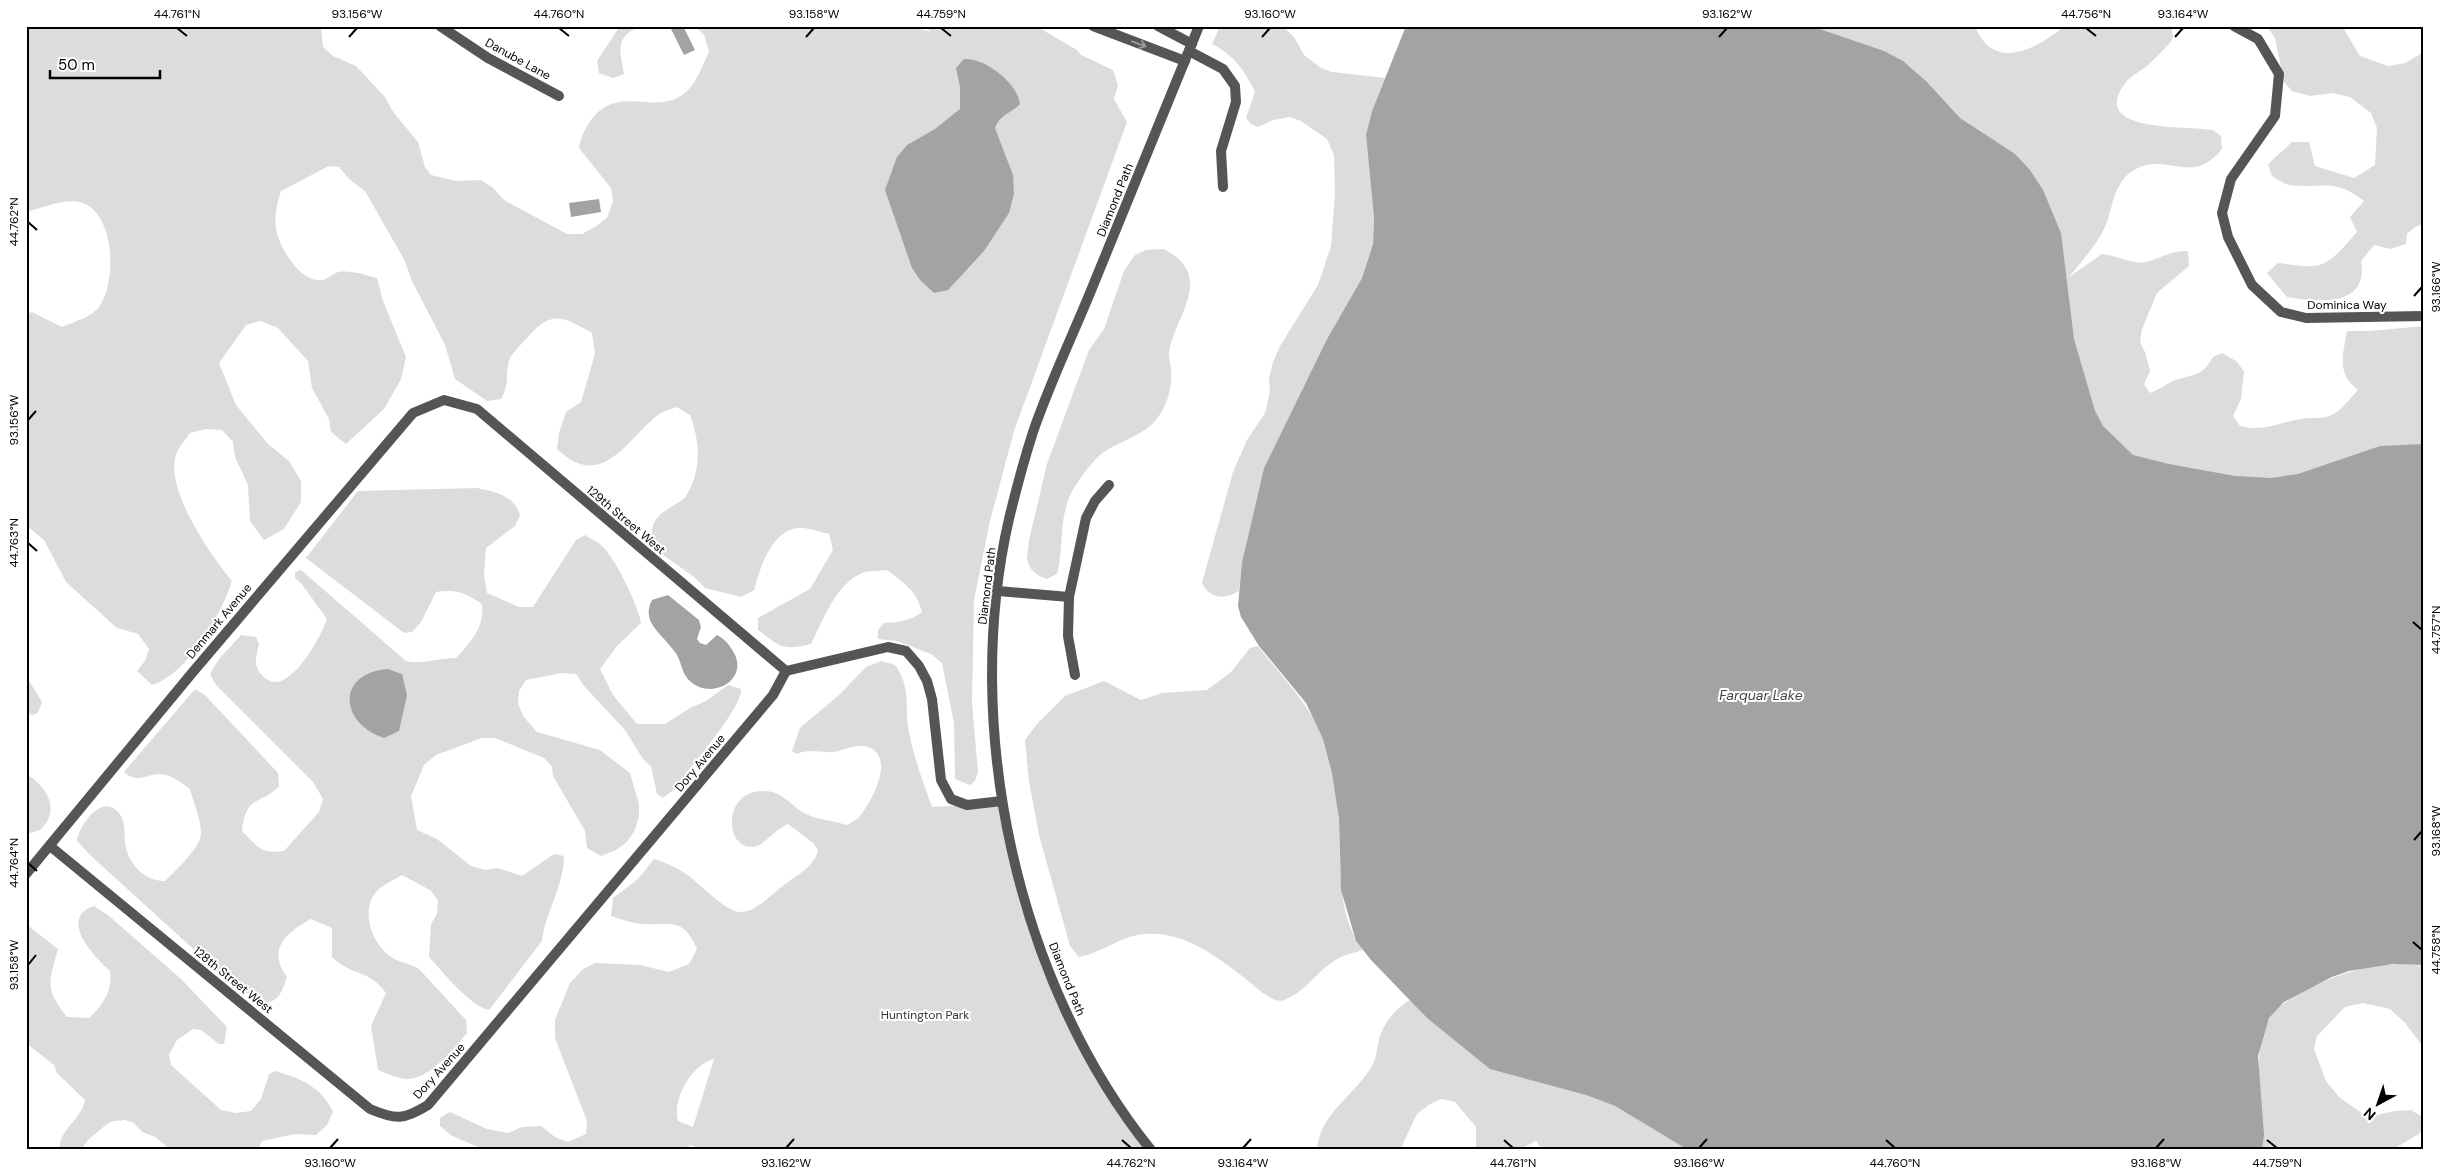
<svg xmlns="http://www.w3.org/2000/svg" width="2450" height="1176" viewBox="0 0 2450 1176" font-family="'DM Sans',sans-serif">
	<rect width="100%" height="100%" fill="#fff"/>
	<!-- green -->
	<g fill="#dcdcdc" fill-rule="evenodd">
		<path d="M26 26H321L323 47 333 56 356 66 384 96 394 113 418 142 425 167 431 175 456 181 481 180 493 188 504 200 567 234H582L595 227 607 218 613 201 611 188 579 148C581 135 587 124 596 114 625 85 661 119 689 89 698 79 704 63 709 51L704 35 695 26H917L922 30 929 31 928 26H965V28L972 26H1036L1077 50 1081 55 1113 70 1118 85 1114 99 1127 122 1014 431 990 521 974 600 972 703 978 772 975 781 970 785 955 779 954 723 942 663 931 654 897 641 878 639V630L884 623C899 622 910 621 922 612 917 591 903 582 887 570 879 571 868 570 860 574 835 586 823 621 811 644 782 651 781 647 758 630V618L810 589 833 550 829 534C819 532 807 527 797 528 771 532 760 568 754 590L741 597 705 588 694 577 653 548C649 524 654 517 674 505 678 502 684 500 686 496 702 471 700 441 690 415L677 407C671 409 664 411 659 414 626 440 602 492 557 449L559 433 566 412 581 402 595 354 592 333C560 315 551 310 525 340 520 346 511 354 509 361 505 377 510 384 501 399L487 401 455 379 445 345 411 279 405 261 365 191 349 179 339 167 329 166 281 191C277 204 274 216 276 229 279 247 300 283 322 280 328 279 333 273 339 272 352 270 365 275 377 278L383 301 406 357 401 379 384 409 346 444 331 432 329 419 312 388 308 361 278 328 261 321 246 325 219 363 236 405 268 444 289 461 301 481V502L284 529 264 540 250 521 248 485 235 457 233 442 222 430 206 429 190 433C186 439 180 446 177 452 162 486 211 556 232 581 221 615 188 674 152 685L137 671 145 661 149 649 138 634 117 628 66 582 44 540 26 525V314L32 312 62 327C74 322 91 317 99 307 117 282 115 215 83 203 67 197 42 208 26 212Z"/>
		<path d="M620 26H641C614 37 620 50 624 74L613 78 599 73 597 61Z"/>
		<path d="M1220 26H1283L1294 37 1304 55 1321 68 1332 72 1385 78 1372 111 1366 135 1374 218 1373 244 1362 278 1327 339 1264 468 1242 562 1239 591C1224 600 1210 599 1202 583L1233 472 1247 440 1265 413 1270 392 1269 378 1273 362 1280 346 1318 285 1331 246 1335 193 1334 155 1327 139 1301 121 1290 117 1273 120 1258 127 1251 124 1246 118 1255 92C1245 71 1234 55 1212 44Z"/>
		<path d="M1733 26H1975C1994 73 2036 49 2065 26H2167L2172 29 2173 38 2169 44C2162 51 2155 59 2147 66 2140 71 2131 76 2126 82 2086 134 2188 125 2213 130L2221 136 2222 149C2192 187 2167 151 2134 170 2113 182 2113 209 2105 227 2097 245 2081 262 2069 277L2102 254C2116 255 2132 265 2146 262 2161 258 2172 250 2188 251L2189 266 2157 293 2142 329 2140 342 2145 352 2150 371 2144 384 2150 393C2158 390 2164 386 2171 382 2191 373 2201 379 2213 357L2222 353 2236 361 2244 371 2241 399 2233 416 2240 426C2262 432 2280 422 2301 419 2310 417 2321 419 2329 416 2341 412 2350 398 2358 390 2336 373 2343 355 2347 331H2369L2424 326V460L2335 485 2138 471Z"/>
		<path d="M2267 26H2342L2360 56 2388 66 2405 63 2424 52V224L2415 227 2407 234 2406 244 2390 249 2374 245 2361 261C2369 308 2318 302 2287 297L2267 273 2278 263C2289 264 2302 267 2314 266 2331 265 2346 244 2357 232L2350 217 2364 201C2334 177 2323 189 2289 185 2284 184 2277 179 2272 176L2268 164 2292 142H2309L2315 166 2354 178 2375 165 2377 128 2371 113 2350 97 2333 93 2310 96 2292 91 2284 82 2275 38Z"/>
		<path d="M1164 249C1215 276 1177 313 1169 351 1168 357 1171 364 1171 370 1173 386 1167 407 1156 420 1141 438 1116 441 1099 456 1090 464 1082 476 1075 486 1057 515 1065 544 1057 574L1047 579C1036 575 1030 571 1027 559L1029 540 1047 464 1089 350 1104 329 1124 271 1135 255 1146 250Z"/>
		<path d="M477 488C495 492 514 495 520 515L515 526 486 548 484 576 487 593 519 607H533L576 540 585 535C591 539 597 541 602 546 614 556 639 607 641 623L617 646 600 669 613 695 637 724H665L690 708 706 701 728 685 741 689C742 710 687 770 673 790L663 798 657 794 651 766 643 759 625 730 584 686 576 674 562 673 526 680 519 691 518 703 523 716 537 732 600 750 630 773 639 804V816L635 830 627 842 616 850 601 856 587 848 585 831 553 776 552 767 544 758 495 738H482L436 755 424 765 411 796 417 830 437 839 471 866 485 870 498 868 522 876 554 854 564 856C564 886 545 912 542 941L489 1010C471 1007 442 971 429 957L431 924 437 914 438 900 430 890 402 875C394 880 383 884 376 892 360 911 372 944 391 957 400 963 410 963 419 969L466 1020 467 1033C454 1049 431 1077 409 1079 399 1079 387 1074 378 1070L371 1026 386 993C369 969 351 976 332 957V928L311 919C287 932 266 949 287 977 282 992 279 1002 262 1004L223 976 90 855 77 841C79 826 101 793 118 812 126 820 124 832 125 842 127 863 144 881 165 881 175 871 199 849 201 835 202 821 193 802 190 789 181 782 169 773 158 774 143 776 137 783 124 772L195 689 205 695 278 773 279 786C261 806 246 793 242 831 258 847 260 854 284 851L319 812 323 799 313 782 216 685 210 674 219 659 241 635 256 637 259 644C256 658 252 667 265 678 288 698 321 637 327 619L301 583 295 578V572L301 570 406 661C419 665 440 658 456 658 471 642 485 626 482 604 464 592 457 589 436 592L421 622 412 632 404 633 306 558 358 491Z"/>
		<path d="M1258 646C1281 676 1309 703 1323 739 1333 764 1337 795 1339 821 1341 862 1336 916 1363 950 1353 953 1342 955 1334 961 1314 974 1304 994 1281 1001 1267 999 1257 988 1246 979 1216 956 1184 931 1144 934 1120 936 1102 953 1079 957L1070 946 1039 835 1029 781 1025 740 1037 724 1065 696 1104 681 1141 700 1162 693 1207 690 1231 672 1250 648Z"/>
		<path d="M881 661 895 665C912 688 904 707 909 732 914 758 923 782 932 807L1001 803C1021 874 1038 946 1070 1013 1093 1062 1124 1105 1154 1150H702L691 1145 683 1150H486L452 1136 440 1126V1118L450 1112 487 1129 508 1133 522 1127 541 1126 555 1137 568 1142 586 1134 587 1121 555 1038V1020L570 983 583 969 595 963 640 965 669 972 689 964 697 949C683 916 670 926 642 924 631 923 621 919 611 916L613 898 638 879 654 859C667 863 678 868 689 876 701 885 728 914 742 912 757 911 773 893 784 885 796 876 815 866 818 850L813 843 788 824C776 829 764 844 757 846 725 855 720 791 763 791 782 790 792 807 806 814 818 820 835 821 847 825 851 822 857 820 860 816 872 801 896 757 868 747 856 743 846 750 834 752 821 753 809 748 797 754L792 751 800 728 839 695 866 667ZM714 1059 693 1127 678 1121C672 1099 692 1064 714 1059Z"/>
		<polygon points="26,676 42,702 38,713 32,715 26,711"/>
		<path d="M26 774C45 784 62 810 41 829 38 831 30 833 26 835Z"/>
		<path d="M94 906 108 915 181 979 227 1027 224 1044H219L201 1030 193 1029 177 1040 169 1055 171 1065 221 1110 236 1113 251 1111 261 1099 269 1074 275 1071C300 1078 322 1087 333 1112L327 1125 316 1135 295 1134 262 1141 258 1150H171L155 1137 142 1132 134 1123 125 1120 113 1121 107 1124 88 1140 81 1150H59C61 1126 80 1122 85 1100L57 1073 54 1065 26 1043V924L58 949C49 983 44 988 67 1017L89 1018C103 1005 113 990 110 971 95 958 57 918 94 906Z"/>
		<path d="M2401 964 2424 966V1048L2405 1023 2390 1009 2363 1003 2345 1007 2317 1036 2314 1049 2326 1081 2340 1098 2362 1113 2373 1116 2394 1111 2411 1110 2424 1118V1128L2419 1134 2392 1150H2262C2266 1119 2256 1088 2259 1058 2260 1045 2262 1028 2270 1017 2278 1005 2291 999 2303 992 2335 975 2364 965 2401 964Z"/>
		<path d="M1410 1000 1427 1018 1586 1095 1615 1106 1688 1150H1543L1536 1141 1519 1150H1476V1127L1455 1102 1441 1099 1430 1104 1417 1114 1400 1150H1317C1319 1113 1357 1094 1373 1064 1378 1054 1377 1041 1382 1031 1387 1019 1399 1006 1410 1000Z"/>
	</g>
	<!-- water -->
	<g fill="#a3a3a3">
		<polygon points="678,26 683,26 695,50 684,55 671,29"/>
		<polygon points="1406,26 1811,26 1884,51 1903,61 1927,82 1960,118 2015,154 2030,170 2043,190 2061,233 2074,339 2095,411 2103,426 2133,455 2169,464 2235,476 2271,478 2298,474 2380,446 2424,444 2424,965 2393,964 2349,971 2332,977 2284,1002 2269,1018 2258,1056 2264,1135 2262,1150 1688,1150 1615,1106 1586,1095 1490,1069 1427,1018 1371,960 1356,941 1341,890 1339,819 1332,773 1323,739 1306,703 1259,646 1241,617 1238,606 1242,562 1264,468 1327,339 1362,278 1373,244 1374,218 1366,135 1372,111"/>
		<path d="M964 59C985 58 1017 82 1020 104 1012 113 1000 114 995 128L1013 175 1014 194 1009 213 984 251 948 290 934 293 920 280 912 268 885 190 897 157 907 145 935 129 960 109V87L956 68Z"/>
		<polygon points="599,199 601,212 571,217 569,203"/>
		<path d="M668 595 699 620 701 627 697 639 700 643 706 645 717 635C723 638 727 642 731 648 753 678 713 701 691 682 682 675 682 664 677 655 674 650 669 645 665 640 654 628 643 617 652 600Z"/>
		<path d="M388 669 402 674 407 695 399 731 384 738C339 723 336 673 388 669Z"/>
	</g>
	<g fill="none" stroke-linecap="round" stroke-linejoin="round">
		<!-- minor -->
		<g stroke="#555" stroke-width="10">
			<polyline points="440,26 488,58 559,96"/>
			<polyline points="1093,26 1185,61"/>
			<polyline points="1158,26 1192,44"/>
			<polyline points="2234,26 2258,39 2279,74 2275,116 2231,179 2222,213 2228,237 2252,285 2281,312 2306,318 2424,316"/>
			<polyline points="1189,51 1223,69 1235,86 1236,102 1221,151 1223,187"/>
			<polyline points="998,591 1069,597"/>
			<polyline points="1075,675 1068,636 1069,597 1086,518 1095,501 1109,485"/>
			<path d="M50 846 370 1109C396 1120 404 1120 428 1105L773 695 786 671 888 647 906 651 919 666 927 681 932 699 941 780 951 799 967 805 1002 801"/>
			<polyline points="26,874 192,673 413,413 444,400 477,409 786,671"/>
		</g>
		<!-- tertiary -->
		<path stroke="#555" stroke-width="10" d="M1151 1150C1017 984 961 727 1009 519 1016 490 1024 460 1033 432 1049 385 1071 339 1090 293 1126 204 1163 115 1199 26"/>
	</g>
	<!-- one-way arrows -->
	<defs><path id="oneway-shaft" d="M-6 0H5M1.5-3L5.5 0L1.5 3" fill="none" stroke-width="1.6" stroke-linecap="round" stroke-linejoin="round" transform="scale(1.25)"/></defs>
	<use stroke="#999" href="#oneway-shaft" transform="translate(1139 44) rotate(20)"/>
	<!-- ticks -->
	<path fill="none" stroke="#000" stroke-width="2" d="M177 28 187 36M559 28 569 36M941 28 951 36M2086 28 2096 36M349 37 357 28M806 37 814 28M1262 37 1270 28M1719 37 1727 28M2175 37 2183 28M28 222 37 230M2414 296 2422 287M28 420 36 411M28 543 37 551M2413 622 2422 630M2414 840 2422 831M28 863 37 871M2413 942 2422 950M28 965 36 955M1122 1140 1131 1148M1504 1140 1513 1148M1886 1140 1895 1148M2267 1140 2277 1148M330 1148 338 1139M786 1148 794 1139M1243 1148 1251 1139M1699 1148 1707 1139M2156 1148 2164 1139"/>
	<g text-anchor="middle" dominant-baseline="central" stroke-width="4" stroke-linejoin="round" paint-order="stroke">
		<!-- street labels -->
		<g font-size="12" fill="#000" stroke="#fff">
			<text transform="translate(518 59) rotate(29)">Danube Lane</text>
			<text transform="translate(1115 200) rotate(-68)">Diamond Path</text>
			<text x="2347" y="305">Dominica Way</text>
			<text transform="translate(626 520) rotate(40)">129th Street West</text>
			<text transform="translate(987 586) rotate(-83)">Diamond Path</text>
			<text transform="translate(219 621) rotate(-50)">Denmark Avenue</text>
			<text transform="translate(700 763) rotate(-50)">Dory Avenue</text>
			<text transform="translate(1067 979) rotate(68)">Diamond Path</text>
			<text transform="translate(233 980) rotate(39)">128th Street West</text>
			<text transform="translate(439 1071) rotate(-48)">Dory Avenue</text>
		</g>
		<!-- park labels -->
		<g font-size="12" fill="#333" stroke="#fff">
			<text x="925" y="1015">Huntington Park</text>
		</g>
		<!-- water labels -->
		<g font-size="14" font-style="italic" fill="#444" stroke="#fff">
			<text x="1761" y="695">Farquar Lake</text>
		</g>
	</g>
	<!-- border -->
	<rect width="2450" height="1176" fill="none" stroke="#ffffff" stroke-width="55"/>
	<!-- north arrow -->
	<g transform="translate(2378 1104) rotate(220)" stroke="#ffffff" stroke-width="4" paint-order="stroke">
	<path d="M0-4L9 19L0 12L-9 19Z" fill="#000000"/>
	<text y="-8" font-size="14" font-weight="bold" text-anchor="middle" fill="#000000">N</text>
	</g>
	<!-- scale -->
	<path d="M50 70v8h110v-8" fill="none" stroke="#000000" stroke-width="2.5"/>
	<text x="58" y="70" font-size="15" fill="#000000" stroke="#ffffff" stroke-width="4" paint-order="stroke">50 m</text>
	<rect x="28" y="28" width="2394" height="1120" fill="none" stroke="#000" stroke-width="2"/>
	<g font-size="12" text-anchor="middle" fill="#000">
		<text x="177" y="18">44.761°N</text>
		<text x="357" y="18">93.156°W</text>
		<text x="559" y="18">44.760°N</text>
		<text x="814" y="18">93.158°W</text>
		<text x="941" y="18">44.759°N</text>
		<text x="1270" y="18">93.160°W</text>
		<text x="1727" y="18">93.162°W</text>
		<text x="2086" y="18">44.756°N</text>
		<text x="2183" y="18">93.164°W</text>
		<text transform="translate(14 222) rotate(-90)" y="4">44.762°N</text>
		<text transform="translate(2436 287) rotate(-90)" y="4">93.166°W</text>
		<text transform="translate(14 420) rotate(-90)" y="4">93.156°W</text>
		<text transform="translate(14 543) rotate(-90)" y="4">44.763°N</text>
		<text transform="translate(2436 630) rotate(-90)" y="4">44.757°N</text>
		<text transform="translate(2436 831) rotate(-90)" y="4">93.168°W</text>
		<text transform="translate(14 863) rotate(-90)" y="4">44.764°N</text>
		<text transform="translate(2436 950) rotate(-90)" y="4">44.758°N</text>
		<text transform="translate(14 965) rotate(-90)" y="4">93.158°W</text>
		<text x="330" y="1167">93.160°W</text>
		<text x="786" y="1167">93.162°W</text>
		<text x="1131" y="1167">44.762°N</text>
		<text x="1243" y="1167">93.164°W</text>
		<text x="1513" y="1167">44.761°N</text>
		<text x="1699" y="1167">93.166°W</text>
		<text x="1895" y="1167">44.760°N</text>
		<text x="2156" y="1167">93.168°W</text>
		<text x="2277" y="1167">44.759°N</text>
	</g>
</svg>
